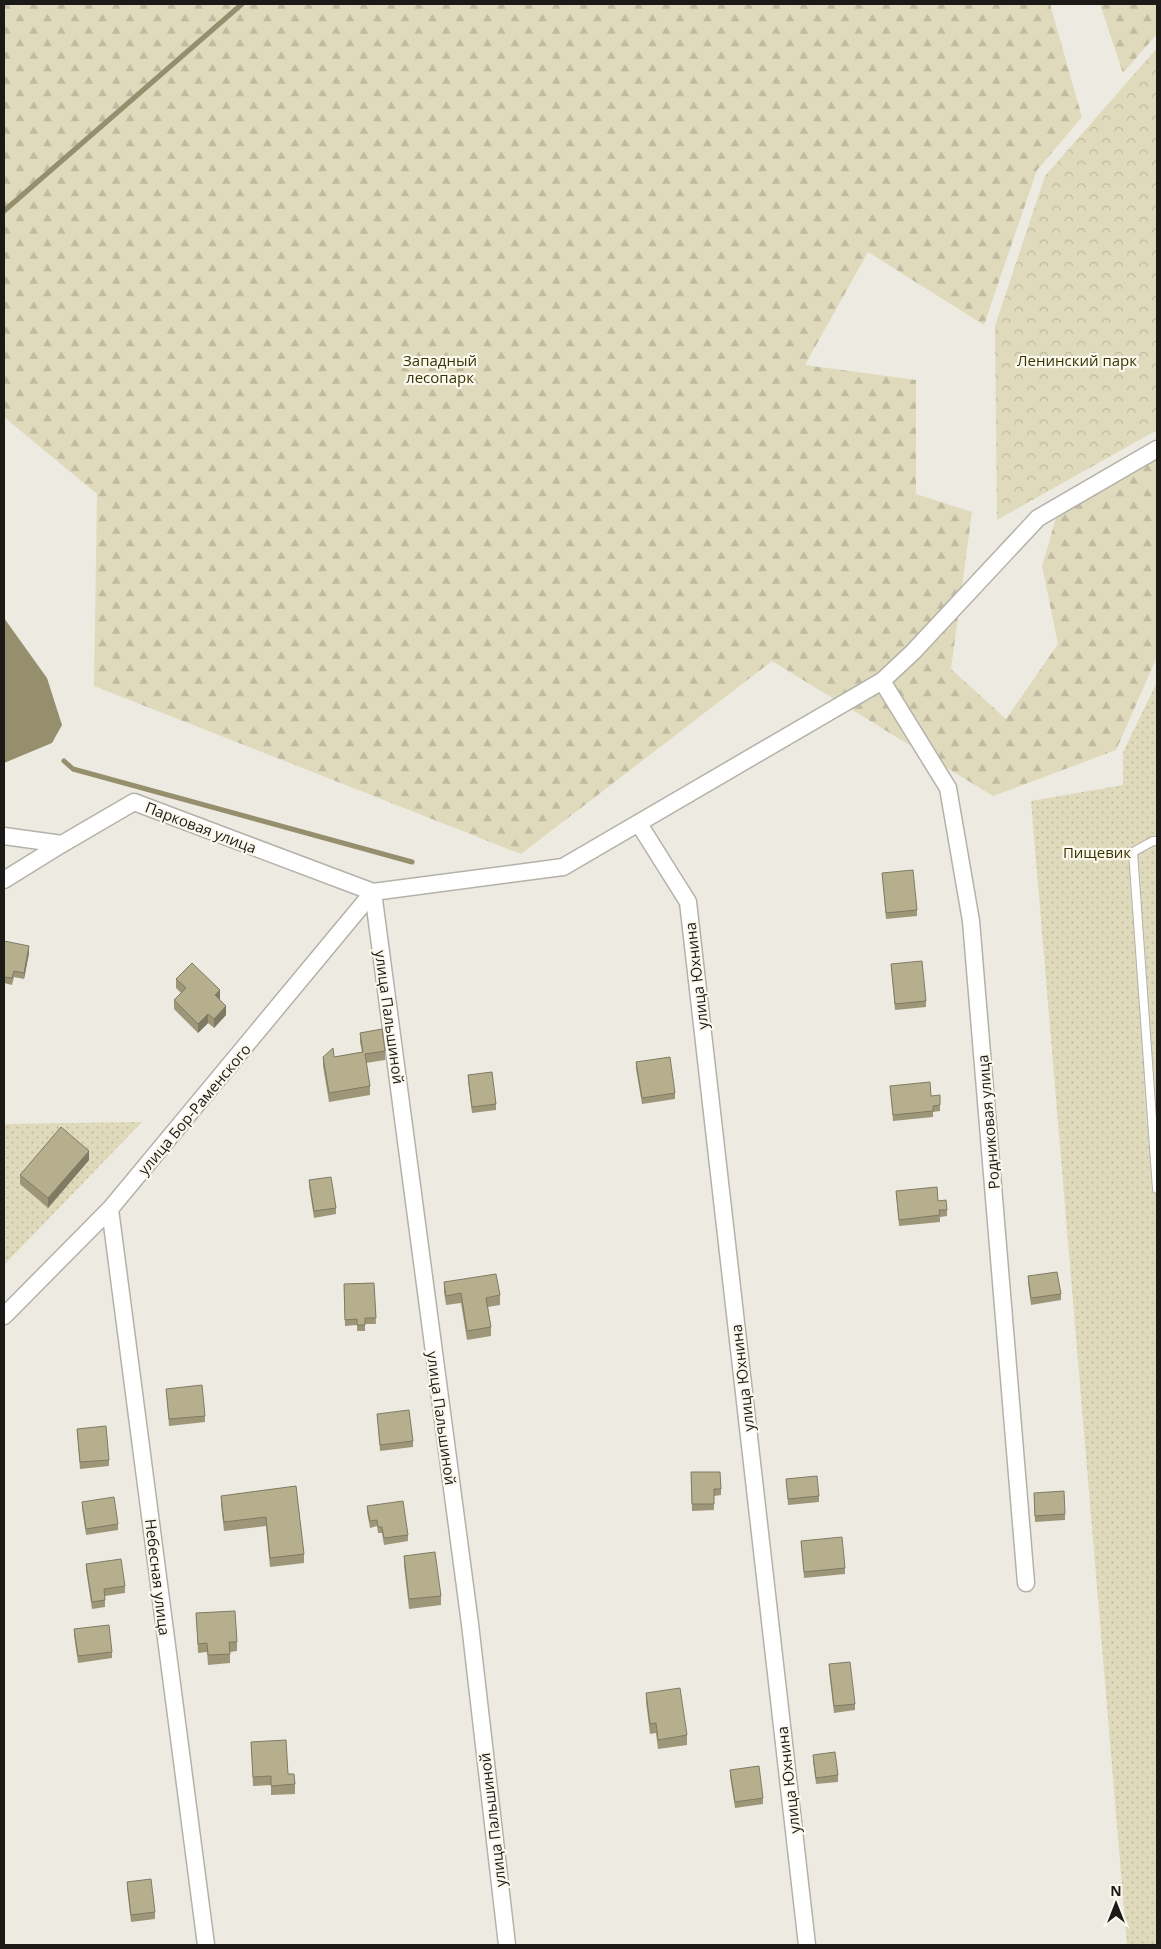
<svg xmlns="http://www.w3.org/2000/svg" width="1161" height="1949" viewBox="0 0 1161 1949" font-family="'Open Sans',sans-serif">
	<defs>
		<pattern id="grass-dots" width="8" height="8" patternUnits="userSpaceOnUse" patternTransform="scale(1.25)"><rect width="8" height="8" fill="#e0dabc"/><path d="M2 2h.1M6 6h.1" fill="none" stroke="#c0baa1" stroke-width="1.8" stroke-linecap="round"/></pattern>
		<pattern id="forest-firs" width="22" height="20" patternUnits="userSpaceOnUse" patternTransform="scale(1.25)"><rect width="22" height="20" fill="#e0dabc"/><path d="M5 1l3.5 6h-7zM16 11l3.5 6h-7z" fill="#c0baa1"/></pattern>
		<pattern id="park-crowns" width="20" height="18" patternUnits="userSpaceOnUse" patternTransform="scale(1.25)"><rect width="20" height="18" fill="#e0dabc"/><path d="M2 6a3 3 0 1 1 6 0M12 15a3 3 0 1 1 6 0" fill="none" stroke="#c0baa1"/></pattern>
	</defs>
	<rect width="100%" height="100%" fill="#edebe1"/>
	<!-- grass -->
	<g fill="url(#grass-dots)">
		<polygon points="1157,682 1157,1945 1127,1945 1031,801 1123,785 1123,752"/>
		<polygon points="142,1122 4,1265 4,1124"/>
	</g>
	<!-- forest -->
	<g fill="url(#forest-firs)">
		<polygon points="4,4 1050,4 1082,117 1037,170 984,325 868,252 805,365 916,380 916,494 972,512 951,669 1006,719 1058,644 1042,566 1056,518 1157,457 1157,657 1116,750 993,796 772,661 521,854 94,686 97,494 4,417"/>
		<polygon points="1100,4 1157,4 1157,34 1123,73"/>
	</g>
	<!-- park -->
	<polygon fill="url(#park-crowns)" points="1157,48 1157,430 997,520 995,326 1045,176"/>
	<!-- water -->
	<polygon fill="#968f6e" points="4,618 47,678 62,725 52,743 4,763"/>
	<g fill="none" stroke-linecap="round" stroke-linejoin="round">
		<!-- stream -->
		<g stroke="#968f6e" stroke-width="5">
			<polyline points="4,211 242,4"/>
			<polyline points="64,761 73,769 412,862"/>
		</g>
		<defs>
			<polyline id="lane" points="1157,841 1153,841 1133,852 1157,1189"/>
			<g id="street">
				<polyline points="882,681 948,788 971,921 1026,1583"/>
				<polyline points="639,824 688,902 807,1945"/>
				<polyline points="4,836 62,844 134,802 373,892 563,867 882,681 913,652 1038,518 1157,449"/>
				<polyline points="4,880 62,844"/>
				<polyline points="373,892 470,1624 507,1945"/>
				<polyline points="110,1209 206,1945"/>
				<polyline points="4,1316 110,1209 373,892"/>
			</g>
		</defs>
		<!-- lane casing -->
		<use href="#lane" stroke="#b4b2a8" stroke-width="10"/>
		<!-- street casing -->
		<use href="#street" stroke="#b4b2a8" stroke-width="19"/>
		<!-- lane -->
		<use href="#lane" stroke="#fff" stroke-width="8"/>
		<!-- street -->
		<use href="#street" stroke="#fff" stroke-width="16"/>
	</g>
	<!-- wall -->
	<g fill="#9d9679">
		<polygon points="882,873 917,910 917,916 886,919"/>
		<polygon points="4,941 29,953 24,979 14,977 12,985 4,983"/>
		<polygon points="891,964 926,1001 926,1007 895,1010"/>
		<polygon points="176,979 220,999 226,1015 214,1028 208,1023 198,1033 174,1009 174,1000 181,993 176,988"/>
		<polygon points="360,1033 385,1051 385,1060 366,1063 370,1086 370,1095 329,1102 323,1066 323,1057 334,1057 362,1052 360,1042"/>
		<polygon points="636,1062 675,1093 675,1099 642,1104 636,1069"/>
		<polygon points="468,1075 496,1104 496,1110 472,1113 468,1081"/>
		<polygon points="890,1086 931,1096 940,1105 940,1111 933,1112 933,1117 893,1121"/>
		<polygon points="89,1160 48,1208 20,1184 20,1175"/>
		<polygon points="309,1180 336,1208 336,1214 314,1218 309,1186"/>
		<polygon points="896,1191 938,1201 947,1210 947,1216 940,1217 940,1222 899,1226"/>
		<polygon points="1028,1276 1061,1294 1061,1300 1031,1305 1028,1283"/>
		<polygon points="444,1282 500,1295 500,1305 488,1307 491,1327 491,1336 467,1340 461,1303 446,1305 444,1292"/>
		<polygon points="374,1283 376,1324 365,1324 365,1331 357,1331 357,1325 345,1326 344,1284"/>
		<polygon points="166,1389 205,1416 205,1422 169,1426"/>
		<polygon points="377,1414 413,1441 413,1447 380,1451"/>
		<polygon points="77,1429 109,1460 109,1466 80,1469"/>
		<polygon points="691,1472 721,1489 721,1495 714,1496 714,1510 692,1511"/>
		<polygon points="786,1479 819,1496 819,1502 788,1505"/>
		<polygon points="296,1486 304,1554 304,1563 270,1567 266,1526 224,1531 221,1505 221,1496"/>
		<polygon points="1034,1493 1065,1514 1065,1520 1035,1522"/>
		<polygon points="82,1502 118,1524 118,1530 86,1535 82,1508"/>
		<polygon points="367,1506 408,1535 408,1541 384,1545 382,1533 378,1533 377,1526 370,1528 367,1512"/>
		<polygon points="801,1541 845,1568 845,1574 804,1578"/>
		<polygon points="404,1556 441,1596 441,1605 409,1609 404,1565"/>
		<polygon points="86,1564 125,1586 125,1593 105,1596 105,1607 92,1609 86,1570"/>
		<polygon points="196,1613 237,1642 237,1651 230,1652 230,1663 208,1665 207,1652 198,1653"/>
		<polygon points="74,1629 112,1652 112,1658 78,1663 74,1635"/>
		<polygon points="829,1664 855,1704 855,1710 834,1713 829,1671"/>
		<polygon points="646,1693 687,1735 687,1745 658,1749 656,1733 650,1734 646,1702"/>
		<polygon points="251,1742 288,1774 295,1784 295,1794 271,1795 271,1785 253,1786"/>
		<polygon points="813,1755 838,1775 838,1782 816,1784 813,1761"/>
		<polygon points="730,1770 763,1798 763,1804 735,1808 730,1776"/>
		<polygon points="127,1882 155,1912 155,1919 131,1922 127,1888"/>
	</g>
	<!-- shaded-wall -->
	<g fill="#7f7a63">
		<polygon points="29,946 29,953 24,979 24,973"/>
		<polygon points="220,990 220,1000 215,995"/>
		<polygon points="226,1006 226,1015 214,1028 214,1019"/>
		<polygon points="208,1014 208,1023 198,1033 198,1024"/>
		<polygon points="89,1151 89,1160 48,1208 48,1198"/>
	</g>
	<!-- building -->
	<g fill="#b6af8d" stroke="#7f7a63">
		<polygon points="913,870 917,910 886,913 882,873"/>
		<polygon points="4,941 29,946 24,973 14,971 12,978 4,977"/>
		<polygon points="922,961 926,1001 895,1004 891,964"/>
		<polygon points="192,963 220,990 215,995 226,1006 214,1019 208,1014 198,1024 174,1000 186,988 176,979"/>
		<polygon points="382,1029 385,1051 365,1054 370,1086 329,1093 323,1057 333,1048 334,1057 363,1052 360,1033"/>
		<polygon points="670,1057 675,1093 642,1098 636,1062"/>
		<polygon points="492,1072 496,1104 472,1107 468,1075"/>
		<polygon points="930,1082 931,1096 940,1095 940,1105 933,1106 933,1111 893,1115 890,1086"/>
		<polygon points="61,1127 89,1151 48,1198 20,1175"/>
		<polygon points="331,1177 336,1208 314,1211 309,1180"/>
		<polygon points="937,1187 938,1201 946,1200 947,1210 939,1210 940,1215 899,1220 896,1191"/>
		<polygon points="1057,1272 1061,1294 1031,1298 1028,1276"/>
		<polygon points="496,1274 500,1295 486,1298 491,1327 467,1331 461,1293 446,1296 444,1282"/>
		<polygon points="374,1283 376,1318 365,1318 365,1325 357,1325 357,1319 345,1320 344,1284"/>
		<polygon points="202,1385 205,1416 169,1419 166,1389"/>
		<polygon points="409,1410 413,1441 380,1445 377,1414"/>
		<polygon points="106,1426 109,1460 80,1462 77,1429"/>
		<polygon points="691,1472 720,1472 721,1489 714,1489 714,1504 692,1504"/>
		<polygon points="817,1476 819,1496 788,1499 786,1479"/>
		<polygon points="296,1486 304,1554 270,1558 266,1517 224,1522 221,1496"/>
		<polygon points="1064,1491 1065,1514 1035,1516 1034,1493"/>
		<polygon points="114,1497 118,1524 86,1529 82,1502"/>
		<polygon points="403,1501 408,1535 384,1538 382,1527 378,1527 377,1520 370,1521 367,1506"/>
		<polygon points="842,1537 845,1568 804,1572 801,1541"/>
		<polygon points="435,1552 441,1596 409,1599 404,1556"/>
		<polygon points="121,1559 125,1586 104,1589 105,1600 92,1602 86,1564"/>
		<polygon points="235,1611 237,1642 229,1642 230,1654 208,1655 207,1643 198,1644 196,1613"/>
		<polygon points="109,1625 112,1652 78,1656 74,1629"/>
		<polygon points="850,1662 855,1704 834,1706 829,1664"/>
		<polygon points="680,1688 687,1735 658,1740 656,1723 650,1724 646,1693"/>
		<polygon points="286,1740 288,1774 294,1774 295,1784 271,1786 271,1776 253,1777 251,1742"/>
		<polygon points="835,1752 838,1775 816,1778 813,1755"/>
		<polygon points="759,1766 763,1798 735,1802 730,1770"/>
		<polygon points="151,1879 155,1912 131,1915 127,1882"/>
	</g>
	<g text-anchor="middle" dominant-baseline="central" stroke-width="4.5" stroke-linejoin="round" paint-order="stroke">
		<!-- park labels -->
		<g font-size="15" fill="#3c3305" stroke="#fbf9ee">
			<text x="440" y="360">Западный<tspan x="440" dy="17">лесопарк</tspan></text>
			<text x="1077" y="360">Ленинский парк</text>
			<text x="1097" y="852">Пищевик</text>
		</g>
		<!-- street labels -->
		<g font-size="15" fill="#1b1a17" stroke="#fbf9ee">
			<text transform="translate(201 827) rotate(21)">Парковая улица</text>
			<text transform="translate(696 976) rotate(-97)">улица Юхнина</text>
			<text transform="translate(390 1017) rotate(82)">улица Пальшиной</text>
			<text transform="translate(194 1109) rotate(-50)">улица Бор-Раменского</text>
			<text transform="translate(988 1122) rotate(-95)">Родниковая улица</text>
			<text transform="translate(742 1378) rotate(-97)">улица Юхнина</text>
			<text transform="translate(442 1418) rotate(82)">улица Пальшиной</text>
			<text transform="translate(158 1577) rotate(83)">Небесная улица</text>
			<text transform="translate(788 1780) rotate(-97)">улица Юхнина</text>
			<text transform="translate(492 1820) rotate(-97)">улица Пальшиной</text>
		</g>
	</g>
	<!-- border -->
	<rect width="1161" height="1949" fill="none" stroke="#1b1a17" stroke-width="10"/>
	<!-- north arrow -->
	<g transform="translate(1116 1904)" stroke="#fbf9ee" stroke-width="4" paint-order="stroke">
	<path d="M0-4L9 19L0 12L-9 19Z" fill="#1b1a17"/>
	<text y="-8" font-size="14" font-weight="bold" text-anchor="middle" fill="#1b1a17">N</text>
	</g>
</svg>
